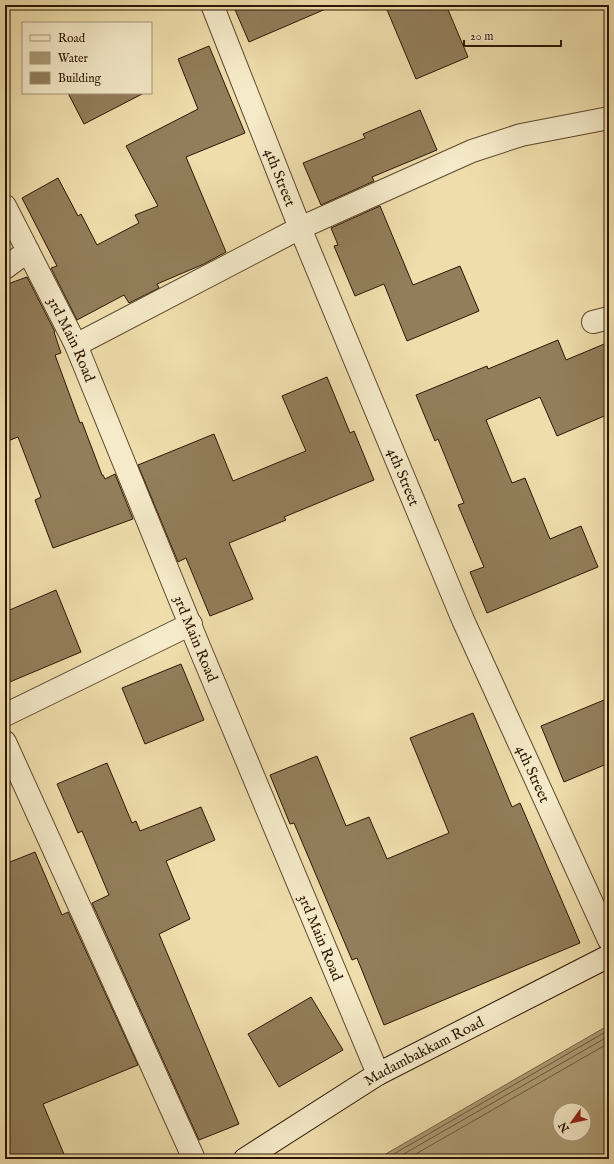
<svg xmlns="http://www.w3.org/2000/svg" width="614" height="1164" viewBox="0 0 614 1164" font-family="'IM FELL English',serif">
	<rect width="100%" height="100%" fill="#efdeac"/>
	<filter id="stains"><feTurbulence type="fractalNoise" baseFrequency=".005" numOctaves="4"/><feColorMatrix values="0 0 0 0 .2 0 0 0 0 .09 0 0 0 0 .02 0 0 0 .5 -.17"/></filter>
	<radialGradient id="worn" r=".72"><stop offset=".6" stop-color="#630" stop-opacity="0"/><stop offset="1" stop-color="#630" stop-opacity=".3"/></radialGradient>
	<!-- water -->
	<path fill="#ad9a73" stroke="#7a6546" fill-rule="evenodd" d="M609 1025V1159H377ZM560 1110H584V1134H560Z"/>
	<g fill="none" stroke-linecap="round" stroke-linejoin="round">
		<!-- shore -->
		<g stroke="#6d583b" stroke-width="1">
			<polyline points="385,1159 609,1030"/>
			<polyline points="395,1159 609,1036"/>
			<polyline points="407,1159 609,1043"/>
		</g>
	</g>
	<!-- building -->
	<g fill="#927e5b" stroke="#2d1603">
		<polygon points="233,5 335,5 249,42"/>
		<polygon points="385,5 446,5 468,57 416,79"/>
		<polygon points="209,46 245,133 186,157 226,252 204,264 157,284 159,288 129,303 124,295 77,320 51,268 57,266 22,198 58,178 78,216 81,214 97,245 139,223 135,215 158,206 126,146 198,109 178,59"/>
		<polygon points="68,93 144,93 84,124"/>
		<polygon points="420,110 437,150 372,177 374,181 321,205 303,163 365,138 363,134"/>
		<polygon points="380,206 413,285 460,266 479,311 407,341 384,284 355,296 334,246 338,245 331,228"/>
		<polygon points="27,277 55,332 54,332 61,353 55,355 80,423 82,422 102,475 103,475 105,479 115,474 133,519 53,548 35,500 41,497 18,437 5,442 5,285"/>
		<polygon points="558,340 566,360 609,342 609,414 557,436 540,397 486,420 512,483 525,478 550,539 581,526 598,567 487,613 470,572 484,567 458,505 464,503 438,439 435,441 416,395 487,366 488,369"/>
		<polygon points="327,377 350,433 354,431 374,480 284,517 286,520 229,543 253,599 210,616 186,558 178,562 138,465 214,434 233,481 306,451 282,396"/>
		<polygon points="56,590 81,652 5,684 5,612"/>
		<polygon points="181,664 204,720 145,744 122,688"/>
		<polygon points="609,698 609,763 564,782 541,726"/>
		<polygon points="473,713 512,807 520,803 580,943 384,1025 357,958 352,960 294,823 290,824 270,775 317,756 346,826 369,817 387,859 449,833 410,738"/>
		<polygon points="107,763 132,823 136,821 140,831 201,807 215,840 166,861 190,919 159,934 239,1124 199,1140 92,903 109,895 82,831 78,833 57,784"/>
		<polygon points="35,852 62,915 68,912 138,1065 43,1104 66,1159 5,1159 5,864"/>
		<polygon points="311,997 343,1050 279,1087 248,1034"/>
	</g>
	<g fill="none" stroke-linecap="round" stroke-linejoin="round">
		<defs>
			<g id="street">
				<path id="s1" d="M213 7 300 228 463 620 609 940"/>
				<path id="s2" d="M5 206 76 345 200 649 378 1074"/>
				<polyline points="5,268 28,251"/>
				<polyline points="593,322 609,318"/>
				<polyline points="76,345 300,228 472,151 521,135 609,118"/>
				<polyline points="5,715 191,624"/>
				<polyline points="5,742 194,1159"/>
			</g>
			<g id="secondary">
				<path id="s3" d="M245 1159 378 1074 609 956"/>
			</g>
		</defs>
		<!-- street casing -->
		<use href="#street" stroke="#5e482d" stroke-width="24"/>
		<!-- secondary casing -->
		<use href="#secondary" stroke="#2d1603" stroke-width="24"/>
		<!-- street -->
		<use href="#street" stroke="#f5eac9" stroke-width="22"/>
		<!-- secondary -->
		<use href="#secondary" stroke="#f5eac9" stroke-width="22"/>
	</g>
	<g text-anchor="middle" dominant-baseline="central" stroke-width="3.5" stroke-linejoin="round" paint-order="stroke">
		<!-- street labels -->
		<g font-size="15" fill="#2d1603" stroke="#f5eac9">
			<text stroke="none"><textPath href="#s1" startOffset="183">4th Street</textPath></text>
			<text stroke="none"><textPath href="#s2" startOffset="149">3rd Main Road</textPath></text>
			<text stroke="none"><textPath href="#s1" startOffset="507">4th Street</textPath></text>
			<text stroke="none"><textPath href="#s2" startOffset="473">3rd Main Road</textPath></text>
			<text stroke="none"><textPath href="#s1" startOffset="831">4th Street</textPath></text>
			<text stroke="none"><textPath href="#s2" startOffset="797">3rd Main Road</textPath></text>
			<text stroke="none"><textPath href="#s3" startOffset="209">Madambakkam Road</textPath></text>
		</g>
	</g>
	<!-- margin -->
	<rect width="614" height="1164" fill="none" stroke="#efdeac" stroke-width="20"/>
	<rect x="6" y="6" width="602" height="1152" fill="none" stroke="#2d1603" stroke-width="2"/>
	<rect x="10" y="10" width="594" height="1144" fill="none" stroke="#2d1603"/>
	<!-- legend -->
	<rect x="22" y="22" width="130" height="72" fill="#f5eac9" stroke="#a5957a"/>
	<rect x="30" y="35" width="20" height="6" fill="#f5eac9" stroke="#a5957a"/>
	<text x="58" y="42" font-size="12" fill="#2d1603">Road</text>
	<rect x="30" y="52" width="20" height="12" fill="#ad9a73" stroke="#a5957a"/>
	<text x="58" y="62" font-size="12" fill="#2d1603">Water</text>
	<rect x="30" y="72" width="20" height="12" fill="#927e5b" stroke="#a5957a"/>
	<text x="58" y="82" font-size="12" fill="#2d1603">Building</text>
	<!-- north arrow -->
	<g transform="translate(572 1122) rotate(237)"><circle r="19" fill="#f5eac9" stroke="#a5957a"/>
	<path d="M0-3L7 15L0 10L-7 15Z" fill="#8f2418"/>
	<text y="-6" font-size="11" font-weight="bold" text-anchor="middle" fill="#2d1603">N</text>
	</g>
	<!-- scale -->
	<path d="M464 40v6h97v-6" fill="none" stroke="#2d1603" stroke-width="2"/>
	<text x="470" y="40" font-size="12" fill="#2d1603" stroke="#f5eac9" stroke-width="3" paint-order="stroke">20 m</text>
	<rect width="100%" height="100%" filter="url(#stains)"/>
	<rect width="100%" height="100%" fill="url(#worn)"/>
</svg>
